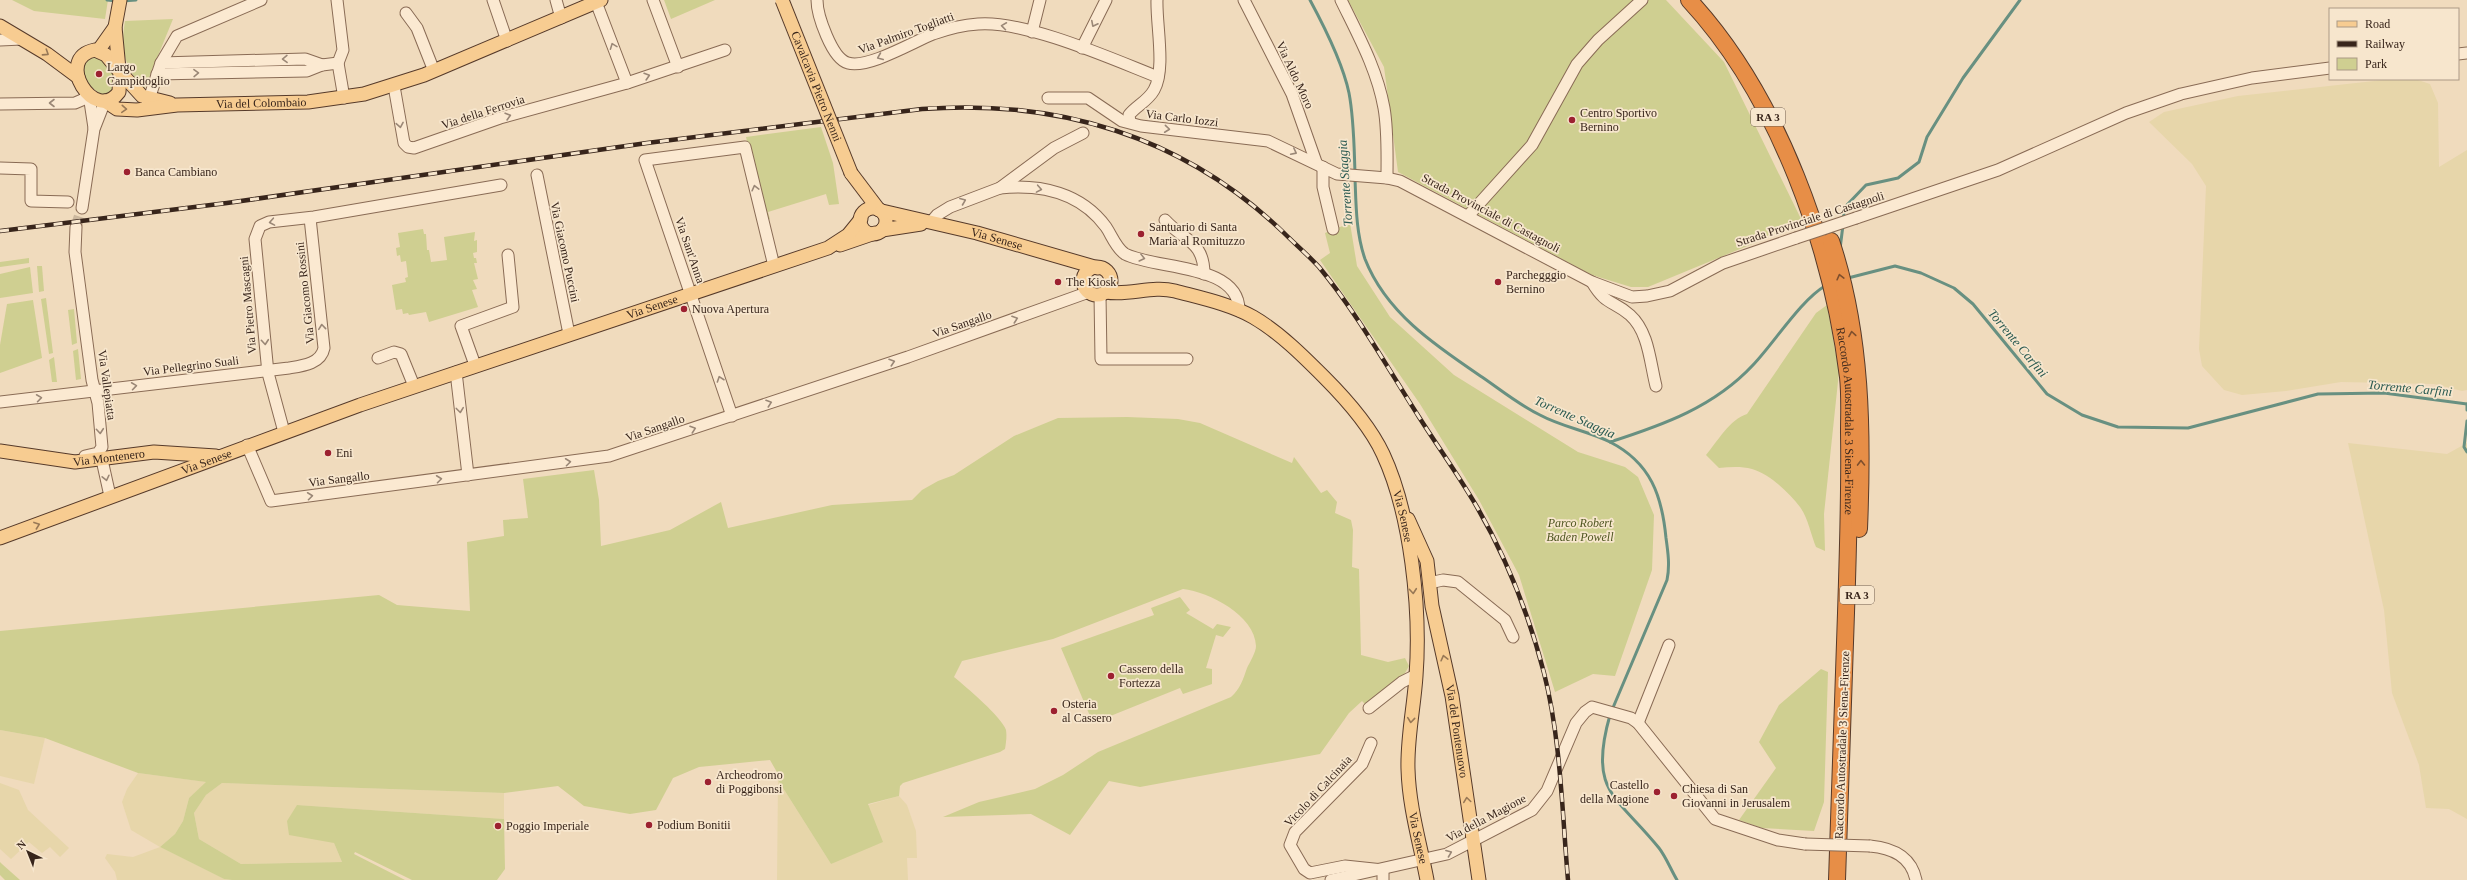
<svg xmlns="http://www.w3.org/2000/svg" width="2467" height="880" viewBox="0 0 2467 880" font-family="Georgia,serif">
	<rect width="100%" height="100%" fill="#f0dbbd"/>
	<!-- farmland -->
	<g fill="#e7d6aa">
		<polygon points="2392,79 2415,79 2430,84 2438,103 2439,167 2467,150 2467,390 2462,391 2434,384 2341,382 2286,391 2242,395 2224,390 2202,366 2199,349 2206,186 2192,164 2149,122 2164,112 2238,96"/>
		<polygon points="2348,443 2447,454 2467,443 2467,819 2449,809 2426,808 2419,765 2392,693 2384,610"/>
		<polygon points="0,730 45,738 34,784 0,776"/>
		<polygon points="138,773 207,782 189,798 183,821 175,834 160,847 224,879 232,880 117,880 115,872 105,858 107,854 133,857 160,847 131,830 122,802 127,789"/>
		<polygon points="778,780 831,864 868,805 899,796 907,805 916,831 917,858 907,858 908,880 777,880"/>
		<polygon points="0,783 19,790 28,810 69,848 60,857 50,847 42,853 29,842 11,859 0,849"/>
		<polygon points="222,783 504,793 504,819 297,805 334,843 342,862 241,864 199,839 194,813 206,795"/>
	</g>
	<!-- green -->
	<g fill="#cfcf91">
		<polygon points="12,0 108,0 105,19 34,11"/>
		<polygon points="664,0 715,0 671,19"/>
		<polygon points="1348,0 1666,0 1724,62 1803,223 1648,287 1631,287 1592,275 1398,172 1384,67"/>
		<path d="M173 19 144 90C125 66 120 52 125 21Z"/>
		<path d="M100 55 114 70 116 89 104 96C90 88 77 76 87 59Z"/>
		<polygon points="821,127 833,163 839,204 829,205 826,194 768,212 770,219 765,221 746,137"/>
		<polygon points="1350,223 1357,266 1390,317 1454,375 1578,452 1625,467 1638,477 1654,515 1652,570 1615,676 1593,674 1555,692 1519,575 1479,500 1420,404 1320,260 1330,253 1325,233"/>
		<polygon points="423,229 424,234 426,234 427,250 429,250 431,262 447,260 444,237 475,232 474,241 477,240 477,252 473,253 474,258 476,258 477,263 474,263 478,279 473,280 477,289 472,290 478,307 429,322 426,312 409,315 408,313 403,314 402,309 396,310 392,285 406,282 405,278 408,277 406,261 401,262 400,255 397,256 396,248 400,247 398,233"/>
		<polygon points="29,258 29,263 0,267 0,262"/>
		<polygon points="37,266 42,266 44,291 39,292"/>
		<polygon points="30,267 33,293 0,298 0,274"/>
		<polygon points="46,298 53,353 49,354 41,299"/>
		<polygon points="33,300 42,358 0,373 0,345 7,304"/>
		<path d="M1827 305 1839 372 1824 514 1825 551 1816 547C1811 535 1808 518 1800 507 1789 493 1770 474 1752 469 1741 466 1730 467 1719 468L1706 455C1717 442 1730 419 1747 414L1816 313Z"/>
		<polygon points="74,309 77,343 72,345 68,310"/>
		<polygon points="78,349 81,379 76,380 73,351"/>
		<polygon points="54,357 57,382 52,382 49,360"/>
		<path d="M1127 417 1178 419 1200 423 1292 463 1294 457 1321 493 1327 490 1337 502 1335 513 1351 520 1353 530 1352 567 1359 569 1361 655 1388 662 1405 658 1409 666 1400 682 1368 707 1362 701 1349 713 1320 754 1140 787 1109 781 1070 835 1031 814 943 817 979 802 1035 789 1063 775 1098 752 1231 697C1240 689 1243 680 1247 668 1250 662 1256 652 1256 646 1255 615 1209 592 1183 589L1053 639 962 661 954 677C966 687 1002 717 1006 730 1007 736 1006 743 1005 749L1000 752 903 783 900 786 899 796 868 804 883 842 831 864 778 780V774L770 760 699 767 673 778 656 810 630 814 584 806 558 786 504 793 222 783 206 795 194 813 199 839 241 864 342 862 334 843 289 835 287 821 297 805 504 819 505 869 497 880H412L355 852 354 854 405 880H232L224 879 160 847 175 834 183 821 189 798 206 782 138 773 45 738 0 730V631L379 595 397 605 470 611 467 542 504 536 503 520 528 518 523 479 594 470 599 500 601 546 670 530 721 502 728 528 832 505 912 500 922 490 938 481 954 475 1014 436 1058 418Z"/>
		<polygon points="1180,597 1190,610 1186,613 1213,629 1217,624 1231,627 1223,637 1216,635 1206,668 1212,669 1212,684 1183,694 1180,688 1093,723 1061,648 1154,615 1151,608"/>
		<polygon points="1821,669 1828,672 1824,802 1814,831 1762,828 1739,820 1776,768 1759,742 1779,705"/>
		<polygon points="0,862 2,864 20,880 5,880 0,875"/>
	</g>
	<g fill="none" stroke-linecap="round" stroke-linejoin="round">
		<!-- stream -->
		<g stroke="#689081" stroke-width="3">
			<polyline points="107,0 117,1"/>
			<path d="M1310 0C1324 26 1343 64 1349 93 1354 119 1354 146 1355 173"/>
			<polyline points="122,1 136,0"/>
			<path d="M1355 178C1356 205 1356 233 1365 259 1386 313 1436 346 1482 377 1501 390 1519 405 1540 415 1562 427 1588 431 1610 442 1651 463 1662 496 1666 538 1668 552 1670 566 1667 580L1612 710"/>
			<polyline points="1843,219 1845,207 1866,185 1898,178 1919,162 1927,137 1963,78 2020,0"/>
			<polyline points="1840,249 1843,225"/>
			<polyline points="1848,278 1895,266 1921,273 1954,288 1973,304 2047,394 2082,415 2118,427 2188,428 2318,394 2384,393 2467,404"/>
			<polyline points="2467,404 2467,410"/>
			<polyline points="2467,421 2464,447 2467,452"/>
			<path d="M1610 442C1663 425 1714 407 1753 365 1774 343 1801 300 1825 286"/>
			<path d="M1610 715C1588 792 1616 795 1659 848 1666 857 1671 870 1677 880"/>
		</g>
		<!-- minor-tunnel -->
		<polyline stroke="#cbb79d" stroke-width="11" stroke-dasharray="11 5.5" stroke-linecap="butt" points="76,227 82,208"/>
		<defs>
			<g id="minor">
				<polyline points="493,0 507,41"/>
				<polyline points="556,0 561,18"/>
				<polyline points="653,0 678,67"/>
				<path d="M817 0C817 15 832 59 848 63 868 69 913 42 933 34 947 29 963 25 978 24 1025 20 1112 59 1158 77"/>
				<polyline points="1244,0 1292,94 1316,162"/>
				<path d="M1341 0C1358 35 1377 69 1384 108 1388 131 1387 154 1387 178"/>
				<polyline points="596,2 627,83"/>
				<polyline points="406,13 417,28 434,71"/>
				<polyline points="1032,32 1040,0"/>
				<polyline points="0,40 22,39"/>
				<polyline points="1082,48 1106,0"/>
				<polyline points="2458,54 2467,53"/>
				<polyline points="161,63 305,59 322,65"/>
				<polyline points="338,63 344,98"/>
				<polyline points="157,74 307,71 322,65 338,63 343,50 337,0"/>
				<polyline points="394,86 404,143 408,147 414,148 500,118 627,83 725,50"/>
				<polyline points="89,95 94,128"/>
				<polyline points="1048,98 1088,98 1122,121 1141,126 1268,141 1337,174 1387,178 1400,181 1592,282 1632,297 1647,296 1670,291 1723,263 1796,238"/>
				<polyline points="0,104 75,103 82,100 89,95"/>
				<polyline points="147,105 161,63 177,36 261,0"/>
				<path d="M1130 122 1129 115C1136 106 1148 101 1154 90 1166 69 1156 24 1157 0"/>
				<polyline points="1323,167 1323,187 1333,229"/>
				<polyline points="0,168 31,169 31,201 68,202"/>
				<polyline points="537,175 569,334"/>
				<path d="M1000 188C1041 184 1081 193 1106 227 1112 236 1116 248 1125 254 1156 270 1240 263 1239 311"/>
				<polyline points="82,208 94,129 105,101"/>
				<polyline points="1468,216 1532,145 1577,64 1598,40 1642,0"/>
				<polyline points="1856,218 1998,170 2126,113 2181,94 2252,78 2330,68"/>
				<path d="M1165 220C1184 241 1204 241 1204 274"/>
				<polyline points="931,222 937,215 950,207 1000,188 1054,148 1083,133"/>
				<polyline points="76,227 75,252 92,380 98,403 102,447 98,453 85,456"/>
				<path d="M1592 282C1606 306 1613 300 1630 315 1649 332 1650 363 1656 386"/>
				<polyline points="1100,295 1101,359 1187,359"/>
				<polyline points="378,358 394,352 401,354 414,386"/>
				<polyline points="475,365 461,326 513,307 508,255"/>
				<polyline points="456,372 468,475"/>
				<path d="M0 402 289 368C302 366 321 364 324 348L310 218"/>
				<polyline points="732,416 645,160 745,147 774,266"/>
				<polyline points="284,432 268,373 255,239 260,226 269,222 314,217 501,185"/>
				<polyline points="247,445 271,501 609,456 908,357 1089,292"/>
				<polyline points="102,460 110,496"/>
				<polyline points="1429,583 1443,580 1458,582 1505,620 1513,637"/>
				<polyline points="1369,708 1402,682 1416,675"/>
				<polyline points="1638,723 1669,645"/>
				<polyline points="1371,743 1362,764 1295,832 1290,845 1304,869 1310,873 1345,866 1383,870 1383,880"/>
				<path d="M1870 846C1892 848 1911 856 1916 880"/>
				<polyline points="1331,880 1447,854 1532,810 1547,791 1576,723 1585,712 1592,707 1631,718 1638,723 1715,819 1778,840 1805,844"/>
			</g>
			<g id="major">
				<polyline points="0,26 47,54 78,77"/>
				<path d="M95 50 106 55 120 72 119 92C95 125 53 58 95 50Z"/>
				<polyline points="98,51 115,27"/>
				<polyline points="119,69 115,27 120,0"/>
				<polyline points="120,72 142,96 170,103"/>
				<path id="s1" d="M105 101 117 109 137 110 177 105 308 102 364 94 424 75 601 0"/>
				<polyline points="851,173 879,210"/>
				<circle cx="873" cy="221" r="13"/>
				<path id="s2" d="M882 211 977 233 1098 268"/>
				<polyline points="882,230 921,224"/>
				<polyline points="840,245 875,233"/>
				<circle cx="1097" cy="281" r="14"/>
				<path id="s3" d="M1106 292C1130 296 1152 285 1175 291 1201 298 1230 304 1253 317 1279 332 1303 356 1324 377 1346 399 1370 426 1383 454 1411 514 1421 610 1416 676 1414 707 1407 738 1408 769 1409 807 1420 843 1427 880"/>
				<path id="s4" d="M0 451 75 462 154 452 216 456"/>
				<path id="s5" d="M1408 519 1427 561 1432 606 1452 696 1479 880"/>
				<path id="s6" d="M0 538 360 405 828 248 848 235 861 219"/>
			</g>
			<g id="highway">
				<path id="s7" d="M1689 0C1779 97 1832 248 1848 377 1850 395 1849 414 1849 433 1850 493 1848 553 1846 613 1843 702 1840 791 1837 880"/>
				<path d="M1831 241C1862 334 1863 432 1859 529"/>
			</g>
		</defs>
		<!-- minor casing -->
		<use href="#minor" stroke="#896b55" stroke-width="13"/>
		<!-- major casing -->
		<use href="#major" stroke="#563a2a" stroke-width="15"/>
		<!-- highway casing -->
		<use href="#highway" stroke="#563a2a" stroke-width="18"/>
		<!-- minor -->
		<use href="#minor" stroke="#fbe9d1" stroke-width="11"/>
		<!-- major -->
		<use href="#major" stroke="#f7cc91" stroke-width="13"/>
		<!-- highway -->
		<use href="#highway" stroke="#e78e47" stroke-width="16"/>
		<defs>
			<path id="rail" d="M0 231 227 203 647 143 922 109C1058 99 1183 136 1283 232 1294 243 1308 255 1319 267 1357 313 1387 367 1419 417 1438 447 1459 476 1477 507 1507 559 1529 615 1544 673 1561 740 1562 812 1568 880"/>
		</defs>
		<!-- rail casing -->
		<use href="#rail" stroke="#38251b" stroke-width="4.5"/>
		<!-- rail -->
		<use href="#rail" stroke="#f7e6cd" stroke-width="3" stroke-dasharray="9" stroke-linecap="butt"/>
		<defs>
			<g id="minor-bridge">
				<polyline points="1796,238 1856,218"/>
				<polyline points="1805,844 1870,846"/>
			</g>
			<g id="major-bridge">
				<path id="s8" d="M782 0 851 173"/>
			</g>
		</defs>
		<!-- minor-bridge casing -->
		<use href="#minor-bridge" stroke="#896b55" stroke-width="13" stroke-linecap="butt"/>
		<!-- major-bridge casing -->
		<use href="#major-bridge" stroke="#563a2a" stroke-width="15" stroke-linecap="butt"/>
		<!-- minor-bridge -->
		<use href="#minor-bridge" stroke="#fbe9d1" stroke-width="11"/>
		<!-- major-bridge -->
		<use href="#major-bridge" stroke="#f7cc91" stroke-width="13"/>
	</g>
	<!-- one-way arrows -->
	<defs><path id="oneway-chevron" d="M-2-3.5L2.5 0L-2 3.5" fill="none" stroke-width="1.6" stroke-linecap="round" stroke-linejoin="round"/></defs>
	<g stroke="#9a8776">
		<use href="#oneway-chevron" transform="translate(1094 24) rotate(117)"/>
		<use href="#oneway-chevron" transform="translate(1004 26) rotate(-172)"/>
		<use href="#oneway-chevron" transform="translate(613 46) rotate(-111)"/>
		<use href="#oneway-chevron" transform="translate(880 57) rotate(157)"/>
		<use href="#oneway-chevron" transform="translate(285 59) rotate(179)"/>
		<use href="#oneway-chevron" transform="translate(196 73) rotate(-1)"/>
		<use href="#oneway-chevron" transform="translate(647 76) rotate(-17)"/>
		<use href="#oneway-chevron" transform="translate(52 103) rotate(180)"/>
		<use href="#oneway-chevron" transform="translate(508 116) rotate(-16)"/>
		<use href="#oneway-chevron" transform="translate(400 125) rotate(80)"/>
		<use href="#oneway-chevron" transform="translate(1167 129) rotate(6)"/>
		<use href="#oneway-chevron" transform="translate(1294 152) rotate(27)"/>
		<use href="#oneway-chevron" transform="translate(755 188) rotate(-104)"/>
		<use href="#oneway-chevron" transform="translate(1039 189) rotate(10)"/>
		<use href="#oneway-chevron" transform="translate(963 201) rotate(-22)"/>
		<use href="#oneway-chevron" transform="translate(272 222) rotate(170)"/>
		<use href="#oneway-chevron" transform="translate(1142 258) rotate(14)"/>
		<use href="#oneway-chevron" transform="translate(1015 319) rotate(-19)"/>
		<use href="#oneway-chevron" transform="translate(322 327) rotate(-96)"/>
		<use href="#oneway-chevron" transform="translate(265 342) rotate(85)"/>
		<use href="#oneway-chevron" transform="translate(892 362) rotate(-18)"/>
		<use href="#oneway-chevron" transform="translate(720 379) rotate(-109)"/>
		<use href="#oneway-chevron" transform="translate(134 386) rotate(-8)"/>
		<use href="#oneway-chevron" transform="translate(39 398) rotate(-8)"/>
		<use href="#oneway-chevron" transform="translate(769 403) rotate(-19)"/>
		<use href="#oneway-chevron" transform="translate(460 410) rotate(83)"/>
		<use href="#oneway-chevron" transform="translate(693 429) rotate(-19)"/>
		<use href="#oneway-chevron" transform="translate(100 431) rotate(85)"/>
		<use href="#oneway-chevron" transform="translate(568 462) rotate(-7)"/>
		<use href="#oneway-chevron" transform="translate(106 478) rotate(77)"/>
		<use href="#oneway-chevron" transform="translate(439 479) rotate(-7)"/>
		<use href="#oneway-chevron" transform="translate(310 496) rotate(-7)"/>
		<use href="#oneway-chevron" transform="translate(1449 853) rotate(-21)"/>
	</g>
	<g stroke="#987856">
		<use href="#oneway-chevron" transform="translate(46 53) rotate(33)"/>
		<use href="#oneway-chevron" transform="translate(124 109) rotate(4)"/>
		<use href="#oneway-chevron" transform="translate(37 525) rotate(-20)"/>
		<use href="#oneway-chevron" transform="translate(1413 591) rotate(85)"/>
		<use href="#oneway-chevron" transform="translate(1444 658) rotate(-104)"/>
		<use href="#oneway-chevron" transform="translate(1411 720) rotate(96)"/>
		<use href="#oneway-chevron" transform="translate(1467 800) rotate(-98)"/>
	</g>
	<g stroke="#7e4f2d">
		<use href="#oneway-chevron" transform="translate(1840 277) rotate(-104)"/>
		<use href="#oneway-chevron" transform="translate(1852 334) rotate(-99)"/>
		<use href="#oneway-chevron" transform="translate(1861 463) rotate(-91)"/>
	</g>
	<!-- markers -->
	<g fill="#9c2130" stroke="#f7e6cd" stroke-width="1.5">
		<circle cx="99" cy="74" r="4"/>
		<circle cx="1572" cy="120" r="4"/>
		<circle cx="127" cy="172" r="4"/>
		<circle cx="1141" cy="234" r="4"/>
		<circle cx="1058" cy="282" r="4"/>
		<circle cx="1498" cy="282" r="4"/>
		<circle cx="684" cy="309" r="4"/>
		<circle cx="328" cy="453" r="4"/>
		<circle cx="1111" cy="676" r="4"/>
		<circle cx="1054" cy="711" r="4"/>
		<circle cx="708" cy="782" r="4"/>
		<circle cx="1657" cy="792" r="4"/>
		<circle cx="1674" cy="796" r="4"/>
		<circle cx="649" cy="825" r="4"/>
		<circle cx="498" cy="826" r="4"/>
	</g>
	<g text-anchor="middle" dominant-baseline="central" stroke-width="3.5" stroke-linejoin="round" paint-order="stroke">
		<!-- shield labels -->
		<g fill="#f7e6cd" stroke="#715f50" stroke-width="1">
			<rect x="1751" y="108" width="34" height="18" rx="3"/>
			<rect x="1840" y="586" width="34" height="18" rx="3"/>
		</g>
		<g font-size="11" font-weight="bold" fill="#38251b">
			<text x="1768" y="117">RA 3</text>
			<text x="1857" y="595">RA 3</text>
		</g>
		<!-- street labels -->
		<g font-size="12" fill="#38251b" stroke="#f7e6cd">
			<text transform="translate(906 33) rotate(-20)">Via Palmiro Togliatti</text>
			<text transform="translate(1295 75) rotate(65)">Via Aldo Moro</text>
			<text stroke="none"><textPath href="#s8" startOffset="93">Cavalcavia Pietro Nenni</textPath></text>
			<text stroke="none"><textPath href="#s1" startOffset="159">Via del Colombaio</textPath></text>
			<text transform="translate(483 112) rotate(-18)">Via della Ferrovia</text>
			<text transform="translate(1182 118) rotate(7)">Via Carlo Iozzi</text>
			<text transform="translate(1491 213) rotate(28)">Strada Provinciale di Castagnoli</text>
			<text transform="translate(1810 219) rotate(-18)">Strada Provinciale di Castagnoli</text>
			<text stroke="none"><textPath href="#s2" startOffset="118">Via Senese</textPath></text>
			<text transform="translate(690 250) rotate(71)">Via Sant'Anna</text>
			<text transform="translate(565 252) rotate(78)">Via Giacomo Puccini</text>
			<text transform="translate(305 293) rotate(-96)">Via Giacomo Rossini</text>
			<text transform="translate(248 305) rotate(-95)">Via Pietro Mascagni</text>
			<text stroke="none"><textPath href="#s6" startOffset="692">Via Senese</textPath></text>
			<text transform="translate(962 324) rotate(-19)">Via Sangallo</text>
			<text transform="translate(191 366) rotate(-7)">Via Pellegrino Suali</text>
			<text transform="translate(107 385) rotate(82)">Via Vallepiatta</text>
			<text stroke="none"><textPath href="#s7" startOffset="459">Raccordo Autostradale 3 Siena-Firenze</textPath></text>
			<text transform="translate(655 428) rotate(-19)">Via Sangallo</text>
			<text stroke="none"><textPath href="#s4" startOffset="110">Via Montenero</textPath></text>
			<text stroke="none"><textPath href="#s6" startOffset="220">Via Senese</textPath></text>
			<text transform="translate(339 479) rotate(-7)">Via Sangallo</text>
			<text stroke="none"><textPath href="#s3" startOffset="408">Via Senese</textPath></text>
			<text stroke="none"><textPath href="#s5" startOffset="219">Via del Pontenuovo</textPath></text>
			<text transform="translate(1842 745) rotate(-88)">Raccordo Autostradale 3 Siena-Firenze</text>
			<text transform="translate(1318 791) rotate(-47)">Vicolo di Calcinaia</text>
			<text transform="translate(1486 818) rotate(-28)">Via della Magione</text>
			<text stroke="none"><textPath href="#s3" startOffset="732">Via Senese</textPath></text>
		</g>
		<!-- poi labels -->
		<g font-size="12" fill="#38251b" stroke="#f7e6cd" text-anchor="start">
			<text x="107" y="67">Largo<tspan x="107" dy="14">Campidoglio</tspan></text>
			<text x="1580" y="113">Centro Sportivo<tspan x="1580" dy="14">Bernino</tspan></text>
			<text x="135" y="172">Banca Cambiano</text>
			<text x="1149" y="227">Santuario di Santa<tspan x="1149" dy="14">Maria al Romituzzo</tspan></text>
			<text x="1506" y="275">Parchegggio<tspan x="1506" dy="14">Bernino</tspan></text>
			<text x="1066" y="282">The Kiosk</text>
			<text x="692" y="309">Nuova Apertura</text>
			<text x="336" y="453">Eni</text>
			<text x="1119" y="669">Cassero della<tspan x="1119" dy="14">Fortezza</tspan></text>
			<text x="1062" y="704">Osteria<tspan x="1062" dy="14">al Cassero</tspan></text>
			<text x="716" y="775">Archeodromo<tspan x="716" dy="14">di Poggibonsi</tspan></text>
			<text x="1649" y="785" text-anchor="end">Castello<tspan x="1649" dy="14">della Magione</tspan></text>
			<text x="1682" y="789">Chiesa di San<tspan x="1682" dy="14">Giovanni in Jerusalem</tspan></text>
			<text x="657" y="825">Podium Bonitii</text>
			<text x="506" y="826">Poggio Imperiale</text>
		</g>
		<!-- park labels -->
		<g font-size="12" font-style="italic" fill="#4e5520" stroke="#f7e6cd">
			<text x="1580" y="523">Parco Robert<tspan x="1580" dy="14">Baden Powell</tspan></text>
		</g>
		<!-- water labels -->
		<g font-size="13" font-style="italic" fill="#295950" stroke="#f7e6cd">
			<text transform="translate(1345 183) rotate(-94)">Torrente Staggia</text>
			<text transform="translate(2018 343) rotate(50)">Torrente Carfini</text>
			<text transform="translate(2410 388) rotate(5)">Torrente Carfini</text>
			<text transform="translate(1575 417) rotate(24)">Torrente Staggia</text>
		</g>
	</g>
	<!-- legend -->
	<rect x="2329" y="8" width="130" height="72" fill="#f7e6cd" stroke="#ab9986"/>
	<rect x="2337" y="21" width="20" height="6" fill="#f7cc91" stroke="#ab9986"/>
	<text x="2365" y="28" font-size="12" fill="#38251b">Road</text>
	<rect x="2337" y="41" width="20" height="6" fill="#38251b" stroke="#ab9986"/>
	<text x="2365" y="48" font-size="12" fill="#38251b">Railway</text>
	<rect x="2337" y="58" width="20" height="12" fill="#cfcf91" stroke="#ab9986"/>
	<text x="2365" y="68" font-size="12" fill="#38251b">Park</text>
	<!-- north arrow -->
	<g transform="translate(28 852) rotate(317)" stroke="#f7e6cd" stroke-width="3" paint-order="stroke">
	<path d="M0-3L7 15L0 10L-7 15Z" fill="#38251b"/>
	<text y="-6" font-size="11" font-weight="bold" text-anchor="middle" fill="#38251b">N</text>
	</g>
</svg>
